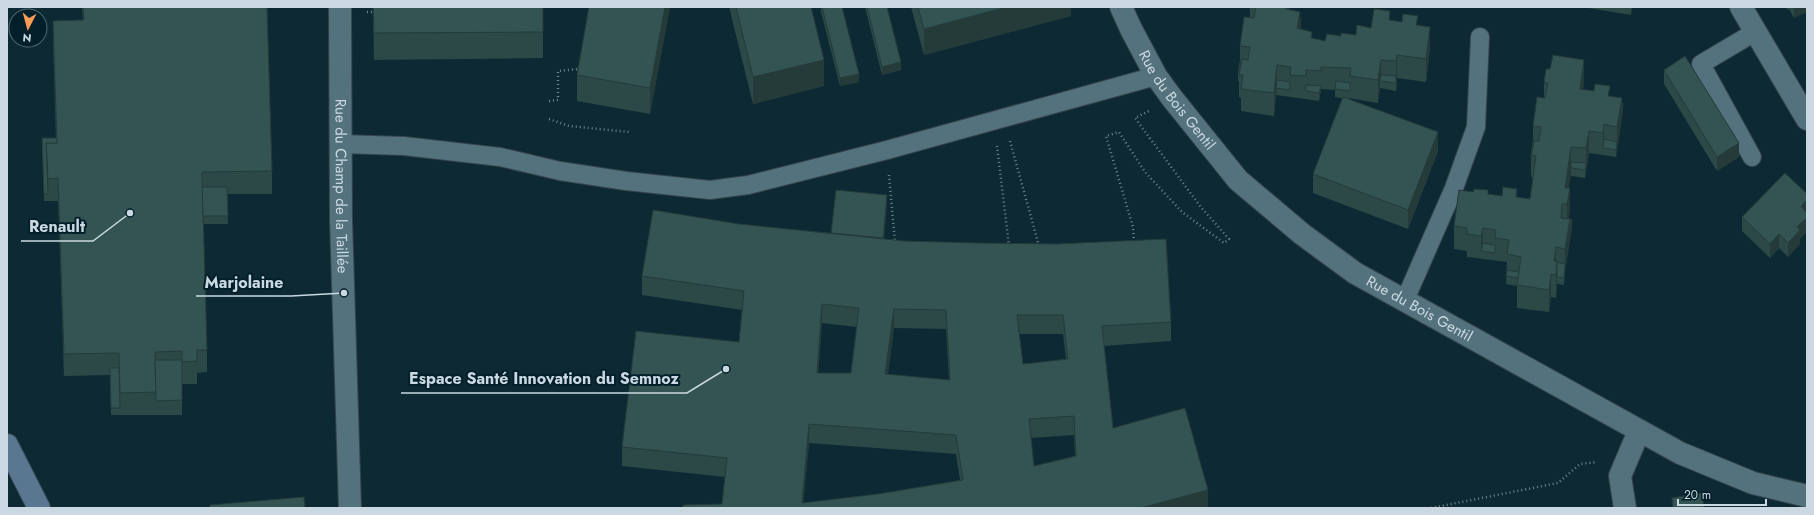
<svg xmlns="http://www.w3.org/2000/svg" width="1814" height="515" viewBox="0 0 1814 515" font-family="Jost,sans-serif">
	<rect width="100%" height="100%" fill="#0d2934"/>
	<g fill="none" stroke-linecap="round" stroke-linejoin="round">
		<defs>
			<g id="service">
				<polyline points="340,144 404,146 500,157 560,171 626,181 710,190 748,185 887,150 1156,76"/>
				<polyline points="1752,157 1701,64 1755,32"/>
				<polyline points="1405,300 1454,188 1476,127 1480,37"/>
			</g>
			<g id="minor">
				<path id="s1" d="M340 7 341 220 350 508"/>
				<path id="s2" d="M1121 7 1131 29 1156 76 1172 98 1238 180 1302 234 1355 273 1680 453 1753 483 1807 496"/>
				<polyline points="1741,7 1807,119"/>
				<polyline points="1625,508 1620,476 1639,431"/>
			</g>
			<polyline id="secondary" points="7,445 39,508"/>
		</defs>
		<!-- service casing -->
		<use href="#service" stroke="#35454e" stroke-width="20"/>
		<!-- minor casing -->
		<use href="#minor" stroke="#35454e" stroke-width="24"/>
		<!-- secondary casing -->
		<use href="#secondary" stroke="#35454e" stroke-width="24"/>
		<!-- path -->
		<g stroke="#6f858e" stroke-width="2.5" stroke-dasharray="1 3" stroke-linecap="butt">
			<polyline points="367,12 378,12 378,7"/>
			<polyline points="549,101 558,100 558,71 579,69 579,67"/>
			<polyline points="549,119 569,126 629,132"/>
			<polyline points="1010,141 1039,246"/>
			<polyline points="997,146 1009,246"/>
			<polyline points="889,175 895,242"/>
			<polyline points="1134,242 1133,227 1106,136 1119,132 1145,172 1182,212 1224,243 1229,239 1200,206 1135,118 1149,111"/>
			<polyline points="1431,508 1558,483 1580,464 1597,462"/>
		</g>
		<!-- service -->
		<use href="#service" stroke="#54717e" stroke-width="18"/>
		<!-- minor -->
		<use href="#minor" stroke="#54717e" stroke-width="22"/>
		<!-- secondary -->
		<use href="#secondary" stroke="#597791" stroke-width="22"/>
	</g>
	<!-- wall -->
	<g fill="#2c4847" fill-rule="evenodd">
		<polygon points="82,7 267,7 272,171 272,194 227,194 228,224 203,224 207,350 207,372 197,373 197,384 182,384 182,415 111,415 110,375 64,376 58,201 44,201 42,146 56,138 53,44 53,21 83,20"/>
		<polygon points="373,7 543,32 543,58 374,60"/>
		<polygon points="589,7 670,7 650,114 577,101 577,75"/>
		<polygon points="729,7 811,7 824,86 753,104"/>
		<polygon points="821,7 842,7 859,82 840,86 821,12"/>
		<polygon points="865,7 887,7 901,70 882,75"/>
		<polygon points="911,7 1071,7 1071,16 924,55"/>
		<polygon points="1250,7 1289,7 1289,10 1300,18 1301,26 1301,29 1312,38 1325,41 1341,36 1356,35 1390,20 1418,25 1430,49 1426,82 1397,78 1396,91 1380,88 1378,103 1348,98 1438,151 1408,229 1313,193 1313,174 1342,98 1335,97 1335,90 1321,89 1319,101 1276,95 1276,93 1274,116 1241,111 1241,98 1239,97 1239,81 1238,81 1238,73 1240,61 1240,46 1250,18"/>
		<polygon points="1582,7 1632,7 1631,15"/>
		<polygon points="1786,7 1807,7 1794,18 1789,9 1788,10"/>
		<polygon points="1664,70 1739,157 1717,171 1664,84"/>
		<polygon points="1584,82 1583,89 1610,96 1622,103 1623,111 1616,157 1589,153 1585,178 1571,176 1571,174 1568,188 1570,211 1568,219 1572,227 1565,271 1564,285 1557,284 1556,298 1551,297 1549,312 1517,308 1517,286 1506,284 1507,262 1467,257 1467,251 1454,249 1454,226 1473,192 1502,196 1517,197 1530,199 1533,178 1531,177 1531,156 1533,141 1533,126 1544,98 1544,83"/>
		<path d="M887 203 884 239 1171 322V341L1104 346 1113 428 1208 508 722 504 725 477 622 466V447L739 342 742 310 642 295V276L739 224 831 233ZM822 323 857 327 851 373H818ZM894 328 946 329 949 380 888 374ZM1019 334H1063L1066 359 1023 364ZM1074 435 1075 456 1034 466 1031 438ZM809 443 956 454 960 480 878 494 803 503Z"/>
		<polygon points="1742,217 1800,239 1800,244 1788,257 1779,248 1770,258 1742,231"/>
	</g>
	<!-- shaded-wall -->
	<g fill="#243b3a">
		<polygon points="665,7 670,7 650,114 650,88"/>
		<polygon points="1007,7 1071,7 1071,16 924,55 924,29"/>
		<polygon points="1286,7 1289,7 1287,24 1286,9"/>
		<polygon points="1794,7 1807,7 1807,12 1794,18"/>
		<polygon points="1300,12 1300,27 1301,18 1301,26 1300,35 1297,28"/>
		<polygon points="1430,27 1430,49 1426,82 1426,59"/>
		<polygon points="1397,55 1397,78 1396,91 1396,61"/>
		<polygon points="824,60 824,86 753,104 753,77"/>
		<polygon points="1381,60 1381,81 1380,81 1380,88 1378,103 1378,80"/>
		<polygon points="1584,60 1584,82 1581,104 1580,89"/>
		<polygon points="901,62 901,70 882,75 882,67"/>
		<polygon points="1277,65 1277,88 1274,116 1274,93"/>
		<polygon points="1321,67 1321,89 1319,101 1319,93 1321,86"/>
		<polygon points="859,74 859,82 840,86 840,78"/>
		<polygon points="1622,98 1622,113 1623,103 1623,111 1616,157 1616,150 1617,142 1617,127"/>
		<polygon points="1604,124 1604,147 1603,148 1603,133"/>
		<polygon points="1589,131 1589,153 1586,171 1586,148"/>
		<polygon points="1438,132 1438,151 1408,229 1408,210"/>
		<polygon points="1739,143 1739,157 1717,171 1717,157"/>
		<polygon points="1571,147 1571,174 1566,204 1565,188"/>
		<polygon points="1586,163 1586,171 1585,178 1585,170"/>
		<polygon points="1570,188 1570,211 1567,227 1567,204"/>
		<polygon points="887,195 887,203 882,257 882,250"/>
		<polygon points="1807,200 1807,214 1801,206"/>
		<polygon points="1562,204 1562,226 1561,218"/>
		<polygon points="1807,218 1807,232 1800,239 1800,244 1788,257 1788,243 1797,227"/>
		<polygon points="1570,219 1572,220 1572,227 1565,271 1564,285 1565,249"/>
		<polygon points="1483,228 1483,250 1481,251 1481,236"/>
		<polygon points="1779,234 1779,248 1770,258 1770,244"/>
		<polygon points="1556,247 1556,269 1554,261"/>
		<polygon points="1557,261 1557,284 1556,298 1556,275"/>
		<polygon points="1551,274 1551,297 1549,312 1549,290"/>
		<polygon points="822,304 822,323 817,392 817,373"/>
		<polygon points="894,309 894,328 885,393 885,374"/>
		<polygon points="809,424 809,443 803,508 802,503"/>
		<polygon points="1208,490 1208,508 1141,508"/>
	</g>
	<!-- building -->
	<g fill="#335453" stroke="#243b3a" fill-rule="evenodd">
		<polygon points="83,7 267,7 272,171 202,172 207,350 197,350 197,361 182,362 182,351 155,352 156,392 120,393 119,353 64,354 58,178 48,179 46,143 57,143 53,21 84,20"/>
		<polygon points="373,7 543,7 543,32 374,33"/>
		<polygon points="589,7 665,7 650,88 577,75"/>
		<polygon points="736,7 811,7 824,60 753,77"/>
		<polygon points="822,7 842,7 859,74 840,78"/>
		<polygon points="867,7 887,7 901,62 882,67"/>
		<polygon points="918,7 1007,7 924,29"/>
		<polygon points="1256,7 1286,7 1286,9 1300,12 1297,28 1312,32 1311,38 1325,41 1327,34 1341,36 1341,33 1356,35 1357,25 1371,28 1374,9 1390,11 1389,20 1402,22 1403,14 1418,16 1416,25 1430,27 1426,59 1397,55 1396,61 1381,60 1378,80 1350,76 1351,68 1321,67 1321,71 1306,70 1306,76 1290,75 1291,67 1277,65 1274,93 1241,89 1243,75 1239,75 1242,59 1248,60 1250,47 1240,46 1244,17 1254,18"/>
		<polygon points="1300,18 1301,18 1300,27"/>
		<polygon points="1553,55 1584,60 1580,89 1594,91 1595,84 1610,86 1608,96 1622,98 1617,127 1604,124 1603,133 1589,131 1586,148 1571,147 1565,188 1570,188 1567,204 1562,204 1561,218 1570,219 1565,249 1556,247 1554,261 1557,261 1556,275 1551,274 1549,290 1517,285 1521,257 1507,254 1509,240 1495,238 1496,230 1483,228 1481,236 1467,234 1467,228 1454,226 1459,190 1473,192 1474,189 1488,190 1488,194 1502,196 1503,187 1517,189 1516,197 1530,199 1536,156 1531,155 1534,141 1539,141 1541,127 1533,126 1537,97 1545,98 1548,83 1544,83 1546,69 1550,69"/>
		<polygon points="1685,56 1739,143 1717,157 1664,70"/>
		<polygon points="1240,61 1241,61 1239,74 1238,73"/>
		<polygon points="1381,75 1396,76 1396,83 1380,81"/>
		<polygon points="1277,80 1290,82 1290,90 1276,88"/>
		<polygon points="1336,81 1350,83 1350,91 1335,89"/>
		<polygon points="1306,85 1321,86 1319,93 1306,91"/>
		<polygon points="1343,97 1438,132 1408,210 1313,174"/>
		<polygon points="1622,103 1623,103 1622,113"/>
		<polygon points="42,138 57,138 57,143 46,143 48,194 44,194"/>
		<polygon points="1604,139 1617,142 1616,150 1603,148"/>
		<polygon points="1533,141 1534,142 1531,156"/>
		<polygon points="1571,162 1586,163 1585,170 1571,168"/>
		<polygon points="1785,173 1807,194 1807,200 1801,206 1807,213 1807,218 1797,227 1800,230 1788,243 1779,234 1770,244 1742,217"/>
		<polygon points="202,187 227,187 228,216 203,216"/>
		<polygon points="836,190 887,195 883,238 831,233"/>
		<path d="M653 210 739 224 904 241 978 243 1057 244 1166 239 1171 322 1102 326 1113 428 1185 408 1208 490 1141 508H683V505L722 504 727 458 622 447 636 331 739 342 744 291 642 276ZM822 304 859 308 851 373H817ZM894 309 946 310 950 380 885 374ZM1017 315H1063L1068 359 1023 364ZM1074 416 1076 456 1034 466 1029 419ZM809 424 956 435 963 480 878 494 802 503Z"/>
		<polygon points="1570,219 1572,220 1570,234"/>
		<polygon points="1483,243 1495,245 1495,253 1481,251"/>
		<polygon points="1557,262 1565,264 1564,278 1557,277"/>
		<polygon points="1507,270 1519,272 1518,278 1506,276"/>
		<polygon points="155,360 182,360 182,400 156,401"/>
		<polygon points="110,368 119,368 120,408 111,408"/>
		<polygon points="1702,493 1704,508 1673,508 1672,498"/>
		<polygon points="304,497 305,508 210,508 210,505"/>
	</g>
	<g text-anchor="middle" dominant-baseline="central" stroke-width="4" stroke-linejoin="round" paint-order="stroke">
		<!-- street labels -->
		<g font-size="15" fill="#cad9e1" stroke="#031f2a">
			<text stroke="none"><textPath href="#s2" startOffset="109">Rue du Bois Gentil</textPath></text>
			<text stroke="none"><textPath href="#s1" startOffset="179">Rue du Champ de la Taillée</textPath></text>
			<text stroke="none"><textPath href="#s2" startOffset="433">Rue du Bois Gentil</textPath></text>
		</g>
	</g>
	<!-- callouts -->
	<path fill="none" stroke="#cad9e1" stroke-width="1.5" d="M130 213L93 241H21M344 293L291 296H196M726 369L687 393H401"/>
	<g fill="#cad9e1" stroke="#031f2a" stroke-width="1.5">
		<circle cx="130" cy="213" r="4"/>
		<circle cx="344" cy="293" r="4"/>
		<circle cx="726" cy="369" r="4"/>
	</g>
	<g font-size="16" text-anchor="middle" font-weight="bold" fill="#cad9e1" stroke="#031f2a" stroke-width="4" stroke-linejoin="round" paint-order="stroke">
		<text x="57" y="232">Renault</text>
		<text x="244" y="288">Marjolaine</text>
		<text x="544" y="384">Espace Santé Innovation du Semnoz</text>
	</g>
	<!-- border -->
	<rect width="1814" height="515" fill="none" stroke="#cad9e1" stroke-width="16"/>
	<!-- north arrow -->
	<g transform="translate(28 28) rotate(186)"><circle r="19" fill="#031f2a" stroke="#536973"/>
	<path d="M0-3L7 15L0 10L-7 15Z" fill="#fd9c56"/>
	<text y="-6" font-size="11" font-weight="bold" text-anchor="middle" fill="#cad9e1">N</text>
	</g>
	<!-- scale -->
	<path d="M1678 499v6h88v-6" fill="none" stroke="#cad9e1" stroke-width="2"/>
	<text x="1684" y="499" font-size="12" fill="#cad9e1" stroke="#031f2a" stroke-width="3" paint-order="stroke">20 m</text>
</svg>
